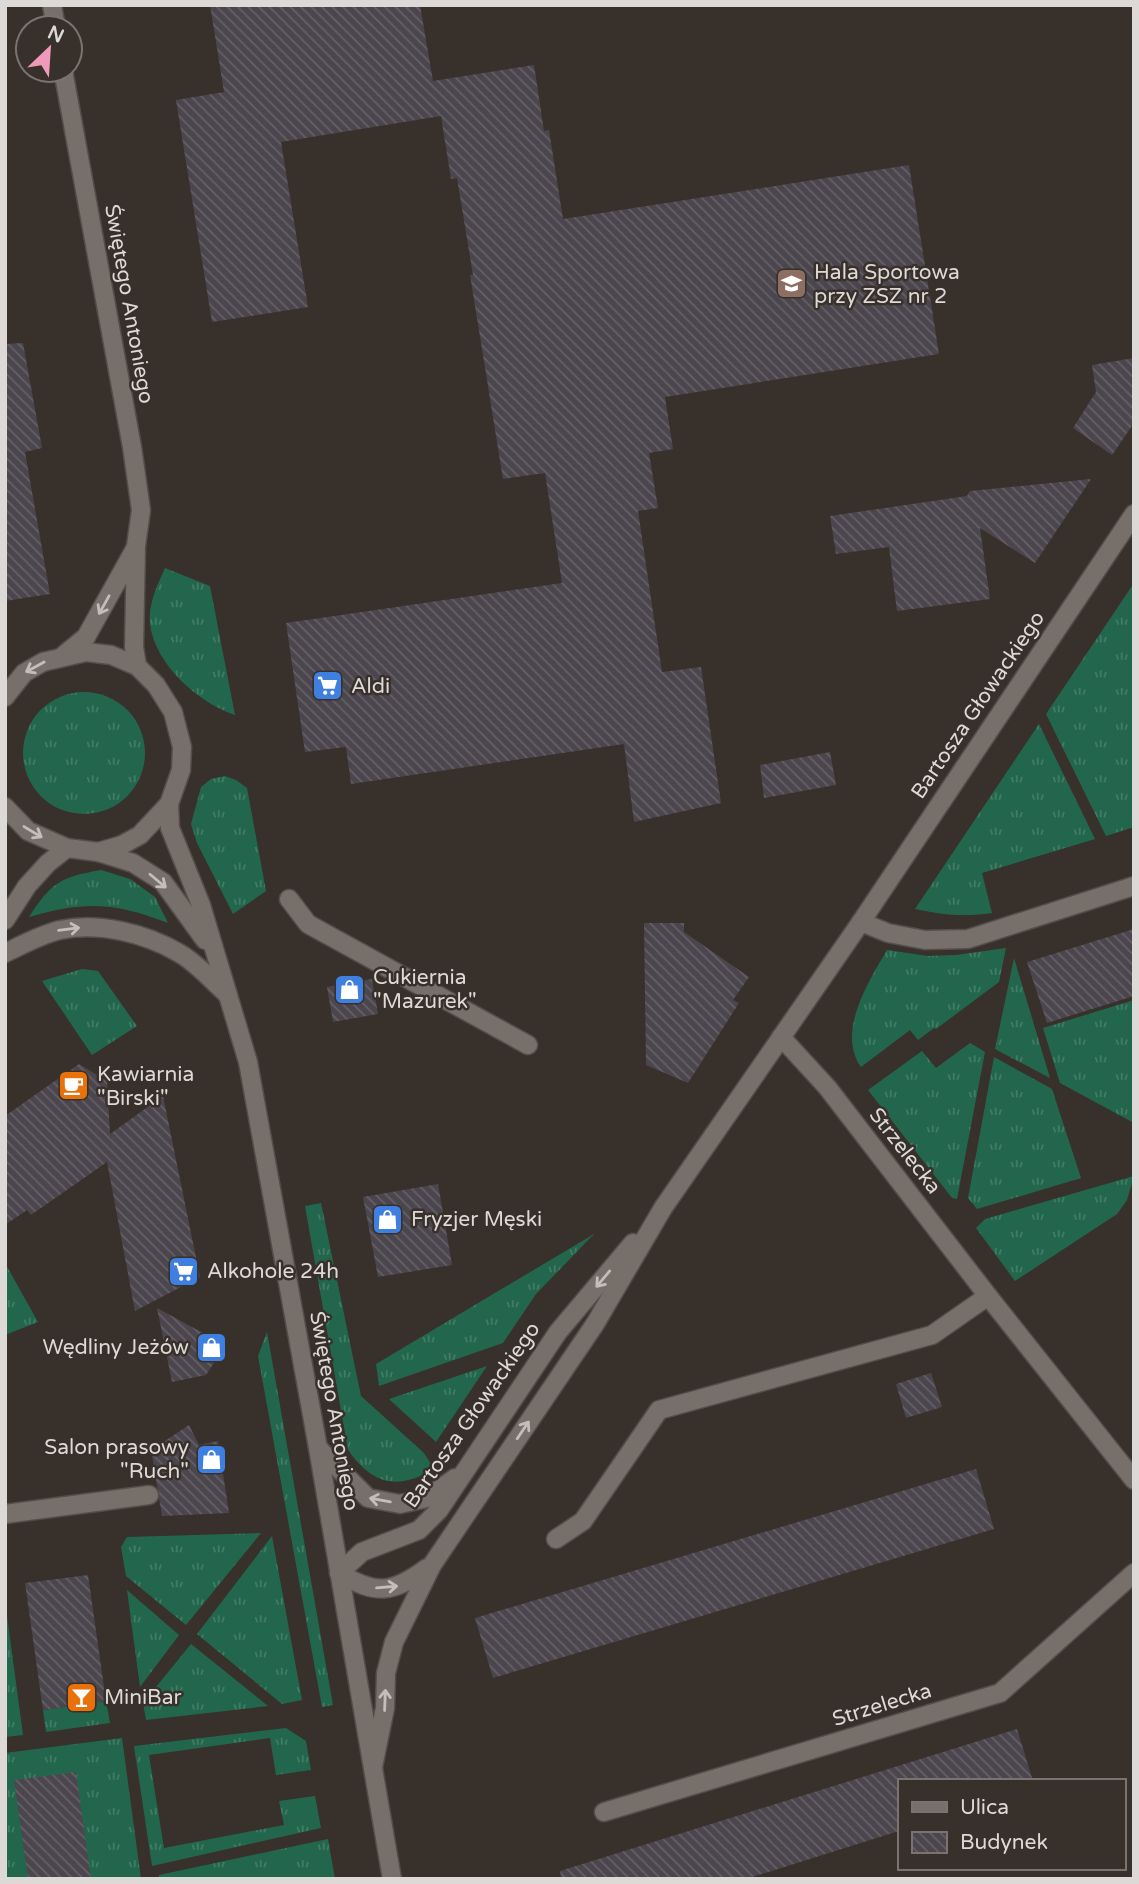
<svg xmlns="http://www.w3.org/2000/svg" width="1139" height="1884" viewBox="0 0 1139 1884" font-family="'Varela Round',sans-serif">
	<defs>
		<pattern id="grass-tufts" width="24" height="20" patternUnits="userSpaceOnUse" patternTransform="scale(1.75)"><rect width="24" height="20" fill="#22674d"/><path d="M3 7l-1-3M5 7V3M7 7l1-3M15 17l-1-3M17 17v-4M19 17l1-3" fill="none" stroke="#427c66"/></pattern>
		<pattern id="building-back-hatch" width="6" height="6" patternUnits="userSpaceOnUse" patternTransform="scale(1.75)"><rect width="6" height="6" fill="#4b464d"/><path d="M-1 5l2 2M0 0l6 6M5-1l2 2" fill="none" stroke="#646066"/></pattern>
	</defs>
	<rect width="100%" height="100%" fill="#37302b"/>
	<!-- grass -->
	<g fill="url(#grass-tufts)">
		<path d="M165 568 210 586 235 715C199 703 155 665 150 624 148 604 157 586 165 568Z"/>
		<polygon points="1134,583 1134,827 1106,836 1046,714"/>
		<circle cx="84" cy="753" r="61"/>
		<path d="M1039 724 1095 839 982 873 992 913C965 917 942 915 915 909Z"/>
		<polygon points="225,776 236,780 247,788 266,891 233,914 197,843 191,824 201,787 211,779"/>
		<path d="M101 870 130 879 155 897 168 923C114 902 84 901 29 917 51 883 60 877 101 870Z"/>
		<path d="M1006 948 999 982 936 1029 934 1028 918 1040 910 1030 861 1067C836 1032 869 981 887 950L928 956 956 955Z"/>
		<polygon points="1014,958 1050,1078 995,1049"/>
		<polygon points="82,969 98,971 137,1026 92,1055 42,981"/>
		<polygon points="1134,1000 1134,1123 1060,1083 1043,1028"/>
		<polygon points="970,1043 985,1052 957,1199 952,1198 868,1090 922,1051 936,1068"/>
		<polygon points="994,1057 1052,1089 1081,1178 977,1209 968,1198"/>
		<polygon points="1134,1176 1127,1200 1117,1214 1015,1281 976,1228 985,1219"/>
		<path d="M321 1203 361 1396 424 1453 434 1469C397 1491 372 1484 348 1450L305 1206Z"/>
		<polygon points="594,1234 536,1294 503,1343 379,1386 376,1364"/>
		<polygon points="5,1263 38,1322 5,1335"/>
		<polygon points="267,1332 333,1705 322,1707 258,1356"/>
		<polygon points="487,1366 436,1442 389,1399"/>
		<polygon points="261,1533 186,1625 126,1576 121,1547 127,1537"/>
		<polygon points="272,1536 302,1700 282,1704 197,1634"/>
		<polygon points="127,1590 179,1635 140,1687"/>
		<polygon points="5,1601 23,1735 5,1737"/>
		<polygon points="191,1644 268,1706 146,1720 143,1703"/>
		<polygon points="106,1701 110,1723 46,1732 43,1710"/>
		<polygon points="286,1728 306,1741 311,1770 276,1775 270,1738 149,1755 164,1848 284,1825 279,1801 315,1796 321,1828 152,1866 134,1746"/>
		<polygon points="122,1738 141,1879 5,1879 5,1753"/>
		<polygon points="328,1839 335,1879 159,1879 159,1875"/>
	</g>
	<!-- building -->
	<g fill="url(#building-back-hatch)">
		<polygon points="210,5 420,5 433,81 534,65 544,131 549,130 563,219 909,165 939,354 665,397 673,449 649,453 658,508 638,511 662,672 701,667 721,803 634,822 624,744 351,784 346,747 305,752 286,623 562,583 545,473 503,479 470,275 473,275 457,178 451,179 441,116 281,142 308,307 212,322 176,100 224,92"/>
		<polygon points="23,343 42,448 25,452 50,594 5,601 5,344"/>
		<polygon points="1134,358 1134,423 1112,455 1073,428 1096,392 1092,365"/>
		<polygon points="1091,479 1035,563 980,528 990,599 897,611 889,547 836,554 830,516 967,496 970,491"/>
		<polygon points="830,752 836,785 764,798 760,765"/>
		<polygon points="644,923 684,923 684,932 749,977 733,1000 739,1003 688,1083 646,1065"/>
		<polygon points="1134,929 1134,996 1047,1023 1027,962"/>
		<polygon points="372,979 378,1014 333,1022 327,987"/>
		<polygon points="79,1064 107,1081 110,1134 163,1096 200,1277 135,1311 107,1162 31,1215 27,1210 5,1225 5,1116"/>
		<polygon points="438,1184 452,1265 378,1277 363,1197"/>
		<polygon points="157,1308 214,1339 218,1357 206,1375 172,1382"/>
		<polygon points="931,1373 942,1407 906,1418 896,1384"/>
		<polygon points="189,1425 199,1445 218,1441 229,1513 162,1516 151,1450"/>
		<polygon points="976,1469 994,1529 493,1678 475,1618"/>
		<polygon points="88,1575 106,1701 43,1710 25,1583"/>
		<polygon points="1017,1729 1033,1781 899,1781 899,1831 746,1879 561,1879 560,1871"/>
		<polygon points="76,1772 91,1879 28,1879 14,1780"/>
	</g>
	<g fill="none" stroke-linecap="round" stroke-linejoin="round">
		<defs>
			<g id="minor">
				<polyline points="52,5 56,28"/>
				<polyline points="63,70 132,447 141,510 136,546 134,647 137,666"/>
				<polyline points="64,655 86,637 135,549"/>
				<polyline points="5,697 24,673 43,662 86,652 111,655 137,666 156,685 173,712 182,747 181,770 169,804 140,835 122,845 98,852 67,848 28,831 5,807"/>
				<polyline points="169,804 170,828 201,905 248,1062 318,1448 392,1879"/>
				<polyline points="98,852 133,863 163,882 205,940"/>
				<polyline points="289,899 308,924 528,1045"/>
				<polyline points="5,920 27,886 48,863 67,848"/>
				<polyline points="861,922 888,933 925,940 968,939 1134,886"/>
				<path d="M5 953C22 945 42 934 60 930 99 922 145 933 179 953 197 963 213 982 228 995"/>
				<polyline points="781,1037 827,1087 988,1296 1134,1480"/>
				<polyline points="318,1448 368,1498 400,1504 427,1498 455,1478"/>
				<polyline points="5,1514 149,1495"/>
				<polyline points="556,1539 583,1521 659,1410 932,1335 988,1296"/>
				<polyline points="339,1573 362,1552 419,1530 439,1510 558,1332 633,1243"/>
				<path d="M339 1573C376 1595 392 1594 427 1568"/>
				<polyline points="373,1767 385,1708 386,1673 394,1642 432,1565 595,1324 663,1208 861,922 1134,514"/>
				<polyline points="604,1812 1000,1693 1134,1573"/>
			</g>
		</defs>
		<!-- minor casing -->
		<use href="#minor" stroke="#534e4a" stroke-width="21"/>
		<!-- minor -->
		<use href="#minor" stroke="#776f69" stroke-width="18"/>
	</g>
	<!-- one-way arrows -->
	<defs><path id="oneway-shaft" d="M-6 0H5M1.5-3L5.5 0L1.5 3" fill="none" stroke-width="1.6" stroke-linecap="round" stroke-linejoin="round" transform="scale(1.75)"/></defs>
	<g stroke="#c4bebb">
		<use href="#oneway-shaft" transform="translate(104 605) rotate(119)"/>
		<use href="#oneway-shaft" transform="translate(35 667) rotate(151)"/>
		<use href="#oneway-shaft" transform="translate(33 832) rotate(31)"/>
		<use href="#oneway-shaft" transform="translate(158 881) rotate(40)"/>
		<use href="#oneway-shaft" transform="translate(69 929) rotate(-7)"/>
		<use href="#oneway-shaft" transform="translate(603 1279) rotate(130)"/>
		<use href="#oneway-shaft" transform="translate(523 1430) rotate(-56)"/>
		<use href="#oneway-shaft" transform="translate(380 1500) rotate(-170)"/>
		<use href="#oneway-shaft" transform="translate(387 1587) rotate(-5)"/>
		<use href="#oneway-shaft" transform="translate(385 1700) rotate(-88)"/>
	</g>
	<!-- icons -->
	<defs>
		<symbol id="school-square" viewBox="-11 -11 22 22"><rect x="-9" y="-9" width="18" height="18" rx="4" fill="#8d6e63" stroke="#37302b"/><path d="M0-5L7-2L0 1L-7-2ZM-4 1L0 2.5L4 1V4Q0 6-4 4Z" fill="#fff"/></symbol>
		<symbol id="supermarket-square" viewBox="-11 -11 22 22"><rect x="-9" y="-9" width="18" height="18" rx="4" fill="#3f7fe0" stroke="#37302b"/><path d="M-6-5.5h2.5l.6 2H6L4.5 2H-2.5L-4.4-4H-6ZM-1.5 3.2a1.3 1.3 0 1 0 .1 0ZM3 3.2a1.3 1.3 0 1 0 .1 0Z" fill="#fff"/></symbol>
		<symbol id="shop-square" viewBox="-11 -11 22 22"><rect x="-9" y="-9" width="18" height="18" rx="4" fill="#3f7fe0" stroke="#37302b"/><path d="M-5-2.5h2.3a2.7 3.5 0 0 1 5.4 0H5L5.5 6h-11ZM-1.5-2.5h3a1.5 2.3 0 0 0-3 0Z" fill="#fff"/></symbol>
		<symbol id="cafe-square" viewBox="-11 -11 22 22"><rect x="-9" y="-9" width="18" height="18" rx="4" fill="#e8710a" stroke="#37302b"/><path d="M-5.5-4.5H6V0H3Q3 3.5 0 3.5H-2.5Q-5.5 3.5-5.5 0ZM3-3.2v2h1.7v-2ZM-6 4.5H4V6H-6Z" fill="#fff"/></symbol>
		<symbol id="bar-square" viewBox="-11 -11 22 22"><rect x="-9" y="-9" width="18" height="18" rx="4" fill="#e8710a" stroke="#37302b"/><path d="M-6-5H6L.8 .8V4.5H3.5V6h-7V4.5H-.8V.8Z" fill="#fff"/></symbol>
	</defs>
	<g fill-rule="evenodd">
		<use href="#school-square" x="774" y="266" width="35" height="35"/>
		<use href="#supermarket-square" x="310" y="668" width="35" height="35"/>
		<use href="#shop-square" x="332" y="972" width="35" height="35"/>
		<use href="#cafe-square" x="56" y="1068" width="35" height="35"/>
		<use href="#shop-square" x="370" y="1202" width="35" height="35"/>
		<use href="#supermarket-square" x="166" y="1254" width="35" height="35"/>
		<use href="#shop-square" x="194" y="1330" width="35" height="35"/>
		<use href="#shop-square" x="194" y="1442" width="35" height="35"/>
		<use href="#bar-square" x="64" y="1680" width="35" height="35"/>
	</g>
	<g text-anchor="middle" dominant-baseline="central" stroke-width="5" stroke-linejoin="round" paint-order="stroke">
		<!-- poi labels -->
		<g font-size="21" fill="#ddd9d6" stroke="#37302b" text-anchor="start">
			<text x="814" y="272">Hala Sportowa<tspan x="814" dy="24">przy ZSZ nr 2</tspan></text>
			<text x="351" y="686">Aldi</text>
			<text x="373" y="977">Cukiernia<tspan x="373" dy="24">"Mazurek"</tspan></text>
			<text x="97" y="1074">Kawiarnia<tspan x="97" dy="24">"Birski"</tspan></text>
			<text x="411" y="1219">Fryzjer Męski</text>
			<text x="207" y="1271">Alkohole 24h</text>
			<text x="189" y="1347" text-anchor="end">Wędliny Jeżów</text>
			<text x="189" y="1447" text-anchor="end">Salon prasowy<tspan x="189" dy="24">"Ruch"</tspan></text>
			<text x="104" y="1697">MiniBar</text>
		</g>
		<!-- street labels -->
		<g font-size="21" fill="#ddd9d6" stroke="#37302b">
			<text transform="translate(129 304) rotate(80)">Świętego Antoniego</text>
			<text transform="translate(978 705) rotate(-56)">Bartosza Głowackiego</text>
			<text transform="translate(905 1151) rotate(52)">Strzelecka</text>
			<text transform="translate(334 1411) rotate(80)">Świętego Antoniego</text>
			<text transform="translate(472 1415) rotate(-55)">Bartosza Głowackiego</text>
			<text transform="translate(882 1705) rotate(-17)">Strzelecka</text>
		</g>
	</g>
	<!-- border -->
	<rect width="1139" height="1884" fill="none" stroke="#ddd9d6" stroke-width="14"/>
	<!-- legend -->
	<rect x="898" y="1779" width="228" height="91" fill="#37302b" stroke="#79746f" stroke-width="2"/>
	<rect x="912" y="1802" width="35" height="10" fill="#776f69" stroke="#79746f" stroke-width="2"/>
	<text x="960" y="1814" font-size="21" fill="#ddd9d6">Ulica</text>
	<rect x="912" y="1832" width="35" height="21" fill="url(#building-back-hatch)" stroke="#79746f" stroke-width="2"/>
	<text x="960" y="1849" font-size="21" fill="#ddd9d6">Budynek</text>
	<!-- north arrow -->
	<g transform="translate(49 49) rotate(25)"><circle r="33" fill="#37302b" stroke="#79746f" stroke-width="2"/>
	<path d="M0-5L12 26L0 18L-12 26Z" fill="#ef9ab8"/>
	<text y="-10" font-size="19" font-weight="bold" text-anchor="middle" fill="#ddd9d6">N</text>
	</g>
</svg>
